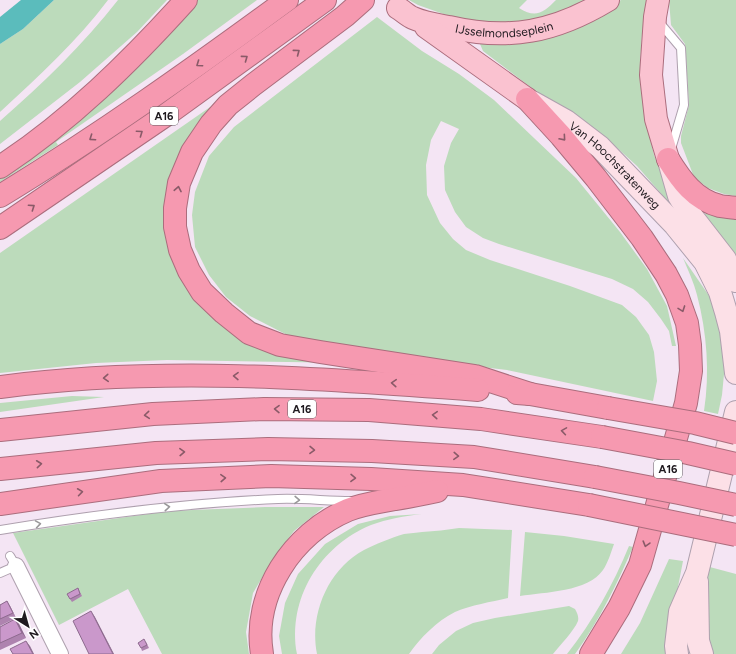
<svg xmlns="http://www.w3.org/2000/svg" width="736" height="654" viewBox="0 0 736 654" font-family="Figtree,sans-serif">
	<rect width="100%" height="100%" fill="#f4e5f4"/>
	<!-- green -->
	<g fill="#bcdbbb">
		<path d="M54 0H108C77 41 38 77 0 112V44L23 29Z"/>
		<path d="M118 0H167L137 32 80 82 0 144V121C43 83 83 45 118 0Z"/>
		<polygon points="192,0 257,0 183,54 56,142 58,145 0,182 0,174"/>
		<path d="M409 0H527L519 8C536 19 544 12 556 0H588L546 18 493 24 452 17 418 5Z"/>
		<polygon points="621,0 647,0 642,34 640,64 646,119 654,155 677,212 637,166 603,135 574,120 483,51 480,44 487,39 601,12"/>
		<polygon points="669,0 736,0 736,196 724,194 708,188 694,177 681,143 681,136 689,105 685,44 671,25"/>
		<polygon points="377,17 422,51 459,74 494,100 576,178 620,232 647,269 667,306 676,346 672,346 669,331 661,319 648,302 633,289 612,279 499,244 483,238 466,227 455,212 445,190 444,166 451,143 459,129 441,121 431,140 426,165 427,195 440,223 453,239 466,250 490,260 570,286 622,305 636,317 649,335 654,352 657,381 653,401 507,370 432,361 295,339 250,316 226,297 209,275 195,247 192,215 195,192 209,156 234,127"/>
		<polygon points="213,105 182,147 167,190 165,234 178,274 200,306 228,329 355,363 167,360 96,363 0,373 0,253"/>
		<polygon points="712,212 736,218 736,257 702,217 706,213"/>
		<path d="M683 258 712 300 727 343 722 395 718 414 704 411C710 373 707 333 697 295 694 283 688 270 683 258Z"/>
		<polygon points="72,396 104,397 0,412 0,403"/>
		<polygon points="265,507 324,507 294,531 275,556 253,593 246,632 249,654 162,654 128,589 59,625 13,533 169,511"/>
		<path d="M422 514C405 516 387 519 371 525 320 546 287 599 297 654H282L279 636 285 603 298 574 325 544 358 524 390 516Z"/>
		<path d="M459 528 512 530 508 598C491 602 471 605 455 612 437 621 420 638 409 654H317C309 615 328 569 364 550 376 544 391 538 404 534 410 533 417 533 422 532 435 531 447 530 459 528Z"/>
		<path d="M525 532 564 536 614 544C611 552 608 563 603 570 588 592 545 592 520 596Z"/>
		<path d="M629 546 633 547C617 584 599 621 575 654H567C593 621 613 585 629 546Z"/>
		<polygon points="669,559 683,561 673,613 672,654 621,654 640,623"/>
		<polygon points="706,566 736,574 736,654 707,654"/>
		<path d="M569 606 575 609C577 613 579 616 578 621 574 631 560 645 553 654H432L439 645 456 631 473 623 495 618Z"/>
	</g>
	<!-- water -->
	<polygon fill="#5bbcbc" points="21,0 54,0 23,29 0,44 0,17"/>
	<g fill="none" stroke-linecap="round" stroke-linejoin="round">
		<defs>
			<g id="lane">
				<polyline points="659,22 681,48 684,105 671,149"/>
				<path d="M0 530C92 515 185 503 278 499 302 498 327 501 351 501"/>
				<polyline points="0,573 16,566 10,556"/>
			</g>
			<polyline id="street" points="16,566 60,654"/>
			<g id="secondary">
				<path id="s1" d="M532 102 566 121 600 147 675 225 705 262 720 292 726 312 731 331 736 373"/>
				<polyline points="669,161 679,196 690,214 725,259 736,281"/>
				<polyline points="697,582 698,641 702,654"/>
				<polyline points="677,654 676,646 680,612 697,573 736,412"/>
			</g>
			<g id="primary">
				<polyline points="658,0 655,17 651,75 656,119 668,159"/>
				<path id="s2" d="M398 8C403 11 408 16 413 18 424 23 438 25 449 27 509 41 555 32 608 0"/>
				<polyline points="426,27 527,99"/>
			</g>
			<g id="highway">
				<polyline points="363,0 345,16 253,85 228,105 211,124 192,152 179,183 175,208 175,227 180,250 189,271 202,292 224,313 249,333 280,345 320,352 475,376 530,394"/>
				<polyline points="527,99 561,136 596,178 642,238 666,274 677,295 687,323 690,345 691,371 686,403 640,565 619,608 591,654"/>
				<path d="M668 159C681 180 695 200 720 206 725 207 731 207 736 208"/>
				<path d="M0 167C70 121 130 62 186 0"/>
				<path d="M0 196C99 136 193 69 287 0"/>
				<polyline points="0,228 166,115 325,0"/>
				<path d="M0 387C159 366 319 378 478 390"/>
				<polyline points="517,393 530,394 608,408"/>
				<polyline points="0,430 153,414 264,409 369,410 481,419 602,437"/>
				<polyline points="0,469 156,453 268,449 372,451 474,457 595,477"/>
				<polyline points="0,504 161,481 271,476 371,479 463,485 589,505"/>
				<path d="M262 654C252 594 293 533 348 510 363 504 379 502 395 499 409 497 423 494 437 491"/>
			</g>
		</defs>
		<!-- lane casing -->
		<use href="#lane" stroke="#aea0ae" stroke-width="10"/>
		<!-- street casing -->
		<use href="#street" stroke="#aea0ae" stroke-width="18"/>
		<!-- secondary casing -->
		<use href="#secondary" stroke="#aea0ae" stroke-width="24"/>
		<!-- primary casing -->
		<use href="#primary" stroke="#ab6d7d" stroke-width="24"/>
		<!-- highway casing -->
		<use href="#highway" stroke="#ab6d7d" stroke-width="24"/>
		<!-- lane -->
		<use href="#lane" stroke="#fff" stroke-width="8"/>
		<!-- street -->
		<use href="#street" stroke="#fff" stroke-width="16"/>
		<!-- secondary -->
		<use href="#secondary" stroke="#fce0e7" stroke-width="22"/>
		<!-- primary -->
		<use href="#primary" stroke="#fac2d0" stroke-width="22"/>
		<!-- highway -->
		<use href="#highway" stroke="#f699b0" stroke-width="22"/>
		<defs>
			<g id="highway-bridge">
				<polyline points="608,408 695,423 736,433"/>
				<polyline points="602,437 688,453 736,464"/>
				<polyline points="595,477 679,493 736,505"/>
				<polyline points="589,505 736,535"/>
			</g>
		</defs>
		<!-- highway-bridge casing -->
		<use href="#highway-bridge" stroke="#ab6d7d" stroke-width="24" stroke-linecap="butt"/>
		<!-- highway-bridge -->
		<use href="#highway-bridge" stroke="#f699b0" stroke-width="22"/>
	</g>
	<!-- wall -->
	<g fill="#ae83af">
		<polygon points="78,588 82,596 72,602 70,599"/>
		<polygon points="7,601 10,606 16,618 0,626 0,605"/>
		<polygon points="15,619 19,624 26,638 0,650 0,627"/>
		<polygon points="146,642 149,648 142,651 141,648"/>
	</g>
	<!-- shaded-wall -->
	<g fill="#8d6a8e">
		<polygon points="7,601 10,606 16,618 13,613"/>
		<polygon points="91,611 95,617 114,654 113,654"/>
		<polygon points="15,619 19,624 26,638 22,633"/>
		<polygon points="26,641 30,646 34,654 33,654"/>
	</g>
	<!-- building -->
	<g fill="#ca98cb" stroke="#8d6a8e">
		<polygon points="78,588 80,594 70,599 67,594"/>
		<polygon points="7,601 13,613 0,619 0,605"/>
		<polygon points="91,611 113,654 89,654 73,621"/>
		<polygon points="15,619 22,633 0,643 0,627"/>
		<polygon points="144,639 147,645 141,648 138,643"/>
		<polygon points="26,641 33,654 13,654 10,649"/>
	</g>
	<!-- one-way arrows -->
	<defs><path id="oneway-chevron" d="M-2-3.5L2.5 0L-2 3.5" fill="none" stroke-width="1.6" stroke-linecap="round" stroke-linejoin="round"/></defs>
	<g stroke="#8a5a68">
		<use href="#oneway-chevron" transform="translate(297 52) rotate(-37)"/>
		<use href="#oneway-chevron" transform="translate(245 58) rotate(-36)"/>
		<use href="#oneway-chevron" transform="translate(199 64) rotate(145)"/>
		<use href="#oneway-chevron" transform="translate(140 133) rotate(-35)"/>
		<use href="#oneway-chevron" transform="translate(92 138) rotate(146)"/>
		<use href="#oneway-chevron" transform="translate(563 138) rotate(49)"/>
		<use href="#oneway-chevron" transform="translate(178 189) rotate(-79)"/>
		<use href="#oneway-chevron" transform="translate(32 207) rotate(-34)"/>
		<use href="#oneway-chevron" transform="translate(682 309) rotate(70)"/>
		<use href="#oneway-chevron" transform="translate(236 376) rotate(-179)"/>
		<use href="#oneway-chevron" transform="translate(106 378) rotate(176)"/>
		<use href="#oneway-chevron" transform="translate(394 383) rotate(-176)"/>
		<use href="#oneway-chevron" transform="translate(277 409) rotate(-179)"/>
		<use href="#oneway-chevron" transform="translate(147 415) rotate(175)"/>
		<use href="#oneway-chevron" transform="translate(435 415) rotate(-176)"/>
		<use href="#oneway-chevron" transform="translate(564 431) rotate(-171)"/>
		<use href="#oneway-chevron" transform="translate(312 450) rotate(1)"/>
		<use href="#oneway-chevron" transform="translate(182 452) rotate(-2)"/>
		<use href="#oneway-chevron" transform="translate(456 456) rotate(3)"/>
		<use href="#oneway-chevron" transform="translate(39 464) rotate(-6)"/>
		<use href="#oneway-chevron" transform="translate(223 478) rotate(-3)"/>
		<use href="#oneway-chevron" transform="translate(353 478) rotate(1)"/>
		<use href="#oneway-chevron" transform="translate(80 492) rotate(-8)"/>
		<use href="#oneway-chevron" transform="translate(646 544) rotate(106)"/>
	</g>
	<g stroke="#9a989a">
		<use href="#oneway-chevron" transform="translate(297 500) rotate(2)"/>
		<use href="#oneway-chevron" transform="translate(167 507) rotate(-5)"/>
		<use href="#oneway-chevron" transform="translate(38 524) rotate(-9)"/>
	</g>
	<g text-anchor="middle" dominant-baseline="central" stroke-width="3" stroke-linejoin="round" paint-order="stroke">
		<!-- shield labels -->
		<g fill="#fff" stroke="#625f62" stroke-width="1">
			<rect x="150" y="107" width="28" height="18" rx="3"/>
			<rect x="288" y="400" width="28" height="18" rx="3"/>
			<rect x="654" y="460" width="28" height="18" rx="3"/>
		</g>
		<g font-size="11" font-weight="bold" fill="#1f1a1f">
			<text x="164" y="116">A16</text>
			<text x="302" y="409">A16</text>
			<text x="668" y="469">A16</text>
		</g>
		<!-- street labels -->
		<g font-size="12" fill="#1f1a1f" stroke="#fff">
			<text stroke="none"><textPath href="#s2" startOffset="111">IJsselmondseplein</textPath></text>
			<text stroke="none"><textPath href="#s1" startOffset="105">Van Hoochstratenweg</textPath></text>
		</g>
	</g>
	<!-- north arrow -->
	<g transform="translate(28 626) rotate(143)" stroke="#ffffff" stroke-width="3" paint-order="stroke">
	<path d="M0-3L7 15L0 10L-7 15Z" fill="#1f1a1f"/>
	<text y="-6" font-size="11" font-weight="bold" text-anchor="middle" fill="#1f1a1f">N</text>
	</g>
</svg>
